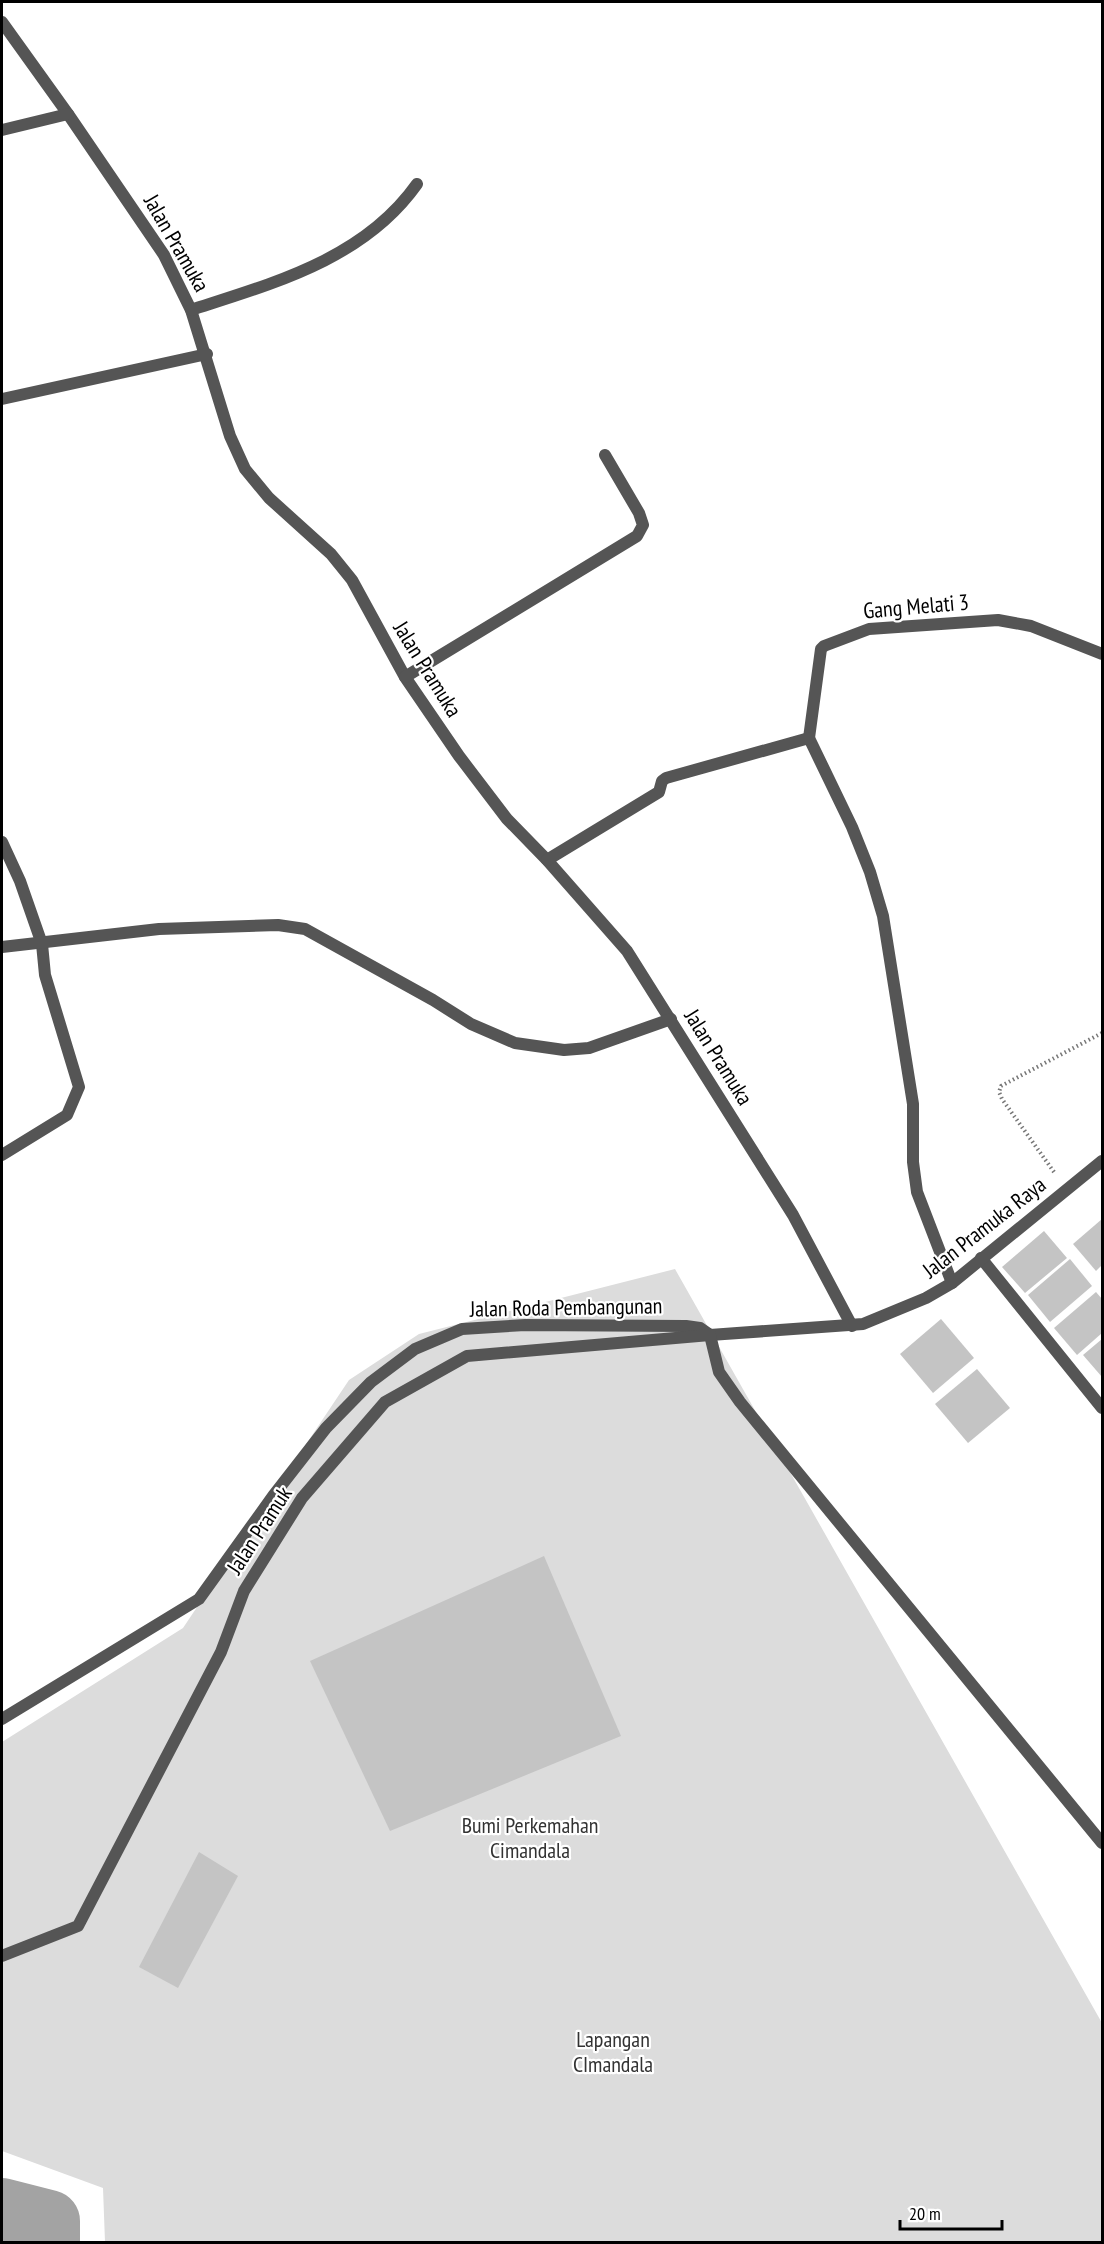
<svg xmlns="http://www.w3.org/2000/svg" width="1104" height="2244" viewBox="0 0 1104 2244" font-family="'PT Sans Narrow',sans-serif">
	<rect width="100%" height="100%" fill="#fff"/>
	<!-- green -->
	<polygon fill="#dcdcdc" points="675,1269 1102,2023 1102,2242 105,2242 103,2188 2,2151 2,1742 183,1628 349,1380 419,1334"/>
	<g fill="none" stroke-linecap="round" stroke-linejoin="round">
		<!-- river -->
		<polyline stroke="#a3a3a3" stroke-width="62" points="2,2209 49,2221 49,2242"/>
	</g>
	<!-- building -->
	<g fill="#c4c4c4">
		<polygon points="1102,1219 1102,1265 1096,1271 1073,1244"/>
		<polygon points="1044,1231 1067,1258 1025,1293 1002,1267"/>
		<polygon points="1070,1259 1092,1286 1050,1322 1028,1295"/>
		<polygon points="1096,1292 1102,1299 1102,1333 1077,1355 1054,1328"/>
		<polygon points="941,1319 974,1358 933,1393 900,1354"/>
		<polygon points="1102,1339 1102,1377 1083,1355"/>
		<polygon points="977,1369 1010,1408 968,1443 935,1404"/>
		<polygon points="544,1556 621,1736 390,1831 310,1661"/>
		<polygon points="199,1852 238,1876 178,1988 139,1967"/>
	</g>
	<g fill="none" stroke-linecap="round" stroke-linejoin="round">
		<!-- path -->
		<polyline stroke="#777" stroke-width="4" stroke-dasharray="1.5 3" stroke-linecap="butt" points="1054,1172 1002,1099 999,1092 1001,1086 1102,1033"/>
		<!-- minor -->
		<g stroke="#555" stroke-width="12">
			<polyline points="2,22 68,114 164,255 191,310 230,436 245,469 269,498 331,554 352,580 405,677 459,756 507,819 547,860 627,951 793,1215 852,1326"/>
			<polyline points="2,130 68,114"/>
			<path d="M191 310C274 283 364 259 417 184"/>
			<polyline points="2,399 207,354"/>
			<polyline points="405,677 637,536 643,525 639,513 605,455"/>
			<polyline points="809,738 852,827 870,872 883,916 913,1104 913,1162 917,1192 952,1283"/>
			<polyline points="809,738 821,649 824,646 869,629 998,620 1031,626 1102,654"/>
			<polyline points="2,842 20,881 42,944 45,975 79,1087 67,1115 2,1155"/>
			<polyline points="547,860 659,792 662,781 666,778 809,738"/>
			<polyline points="2,947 159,929 278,925 305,929 433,1000 471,1024 515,1043 564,1050 589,1048 671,1019"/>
			<polyline points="981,1258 1102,1408"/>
			<polyline points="2,1719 199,1599 273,1496 326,1428 371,1382 415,1349 462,1329 525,1325 686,1326 700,1328 710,1335 863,1324 926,1298 952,1283 1102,1161"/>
			<polyline points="2,1956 78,1926 221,1652 244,1591 302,1498 385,1402 467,1356 710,1335 719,1372 740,1402 1102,1843"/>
		</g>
	</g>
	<g text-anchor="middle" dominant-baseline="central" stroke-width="4.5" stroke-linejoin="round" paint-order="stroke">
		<!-- street labels -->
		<g font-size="22" fill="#000" stroke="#fff">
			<text transform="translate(177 243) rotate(60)">Jalan Pramuka</text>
			<text transform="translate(916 606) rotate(-5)">Gang Melati 3</text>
			<text transform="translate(428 669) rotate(58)">Jalan Pramuka</text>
			<text transform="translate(719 1057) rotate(58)">Jalan Pramuka</text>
			<text transform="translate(984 1227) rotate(-38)">Jalan Pramuka Raya</text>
			<text transform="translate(566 1307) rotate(-1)">Jalan Roda Pembangunan</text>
			<text transform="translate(259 1530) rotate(-57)">Jalan Pramuk</text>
		</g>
		<!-- park labels -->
		<g font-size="22" fill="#333" stroke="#fff">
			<text x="530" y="1825">Bumi Perkemahan<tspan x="530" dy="25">Cimandala</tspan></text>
			<text x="613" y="2039">Lapangan<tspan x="613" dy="25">CImandala</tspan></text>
		</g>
	</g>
	<!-- border -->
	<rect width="1104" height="2244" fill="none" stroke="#000000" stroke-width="6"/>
	<!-- scale -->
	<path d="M900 2220v9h102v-9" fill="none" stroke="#000000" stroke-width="3"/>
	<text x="909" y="2220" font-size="18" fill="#000000" stroke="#ffffff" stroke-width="4.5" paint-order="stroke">20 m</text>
</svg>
